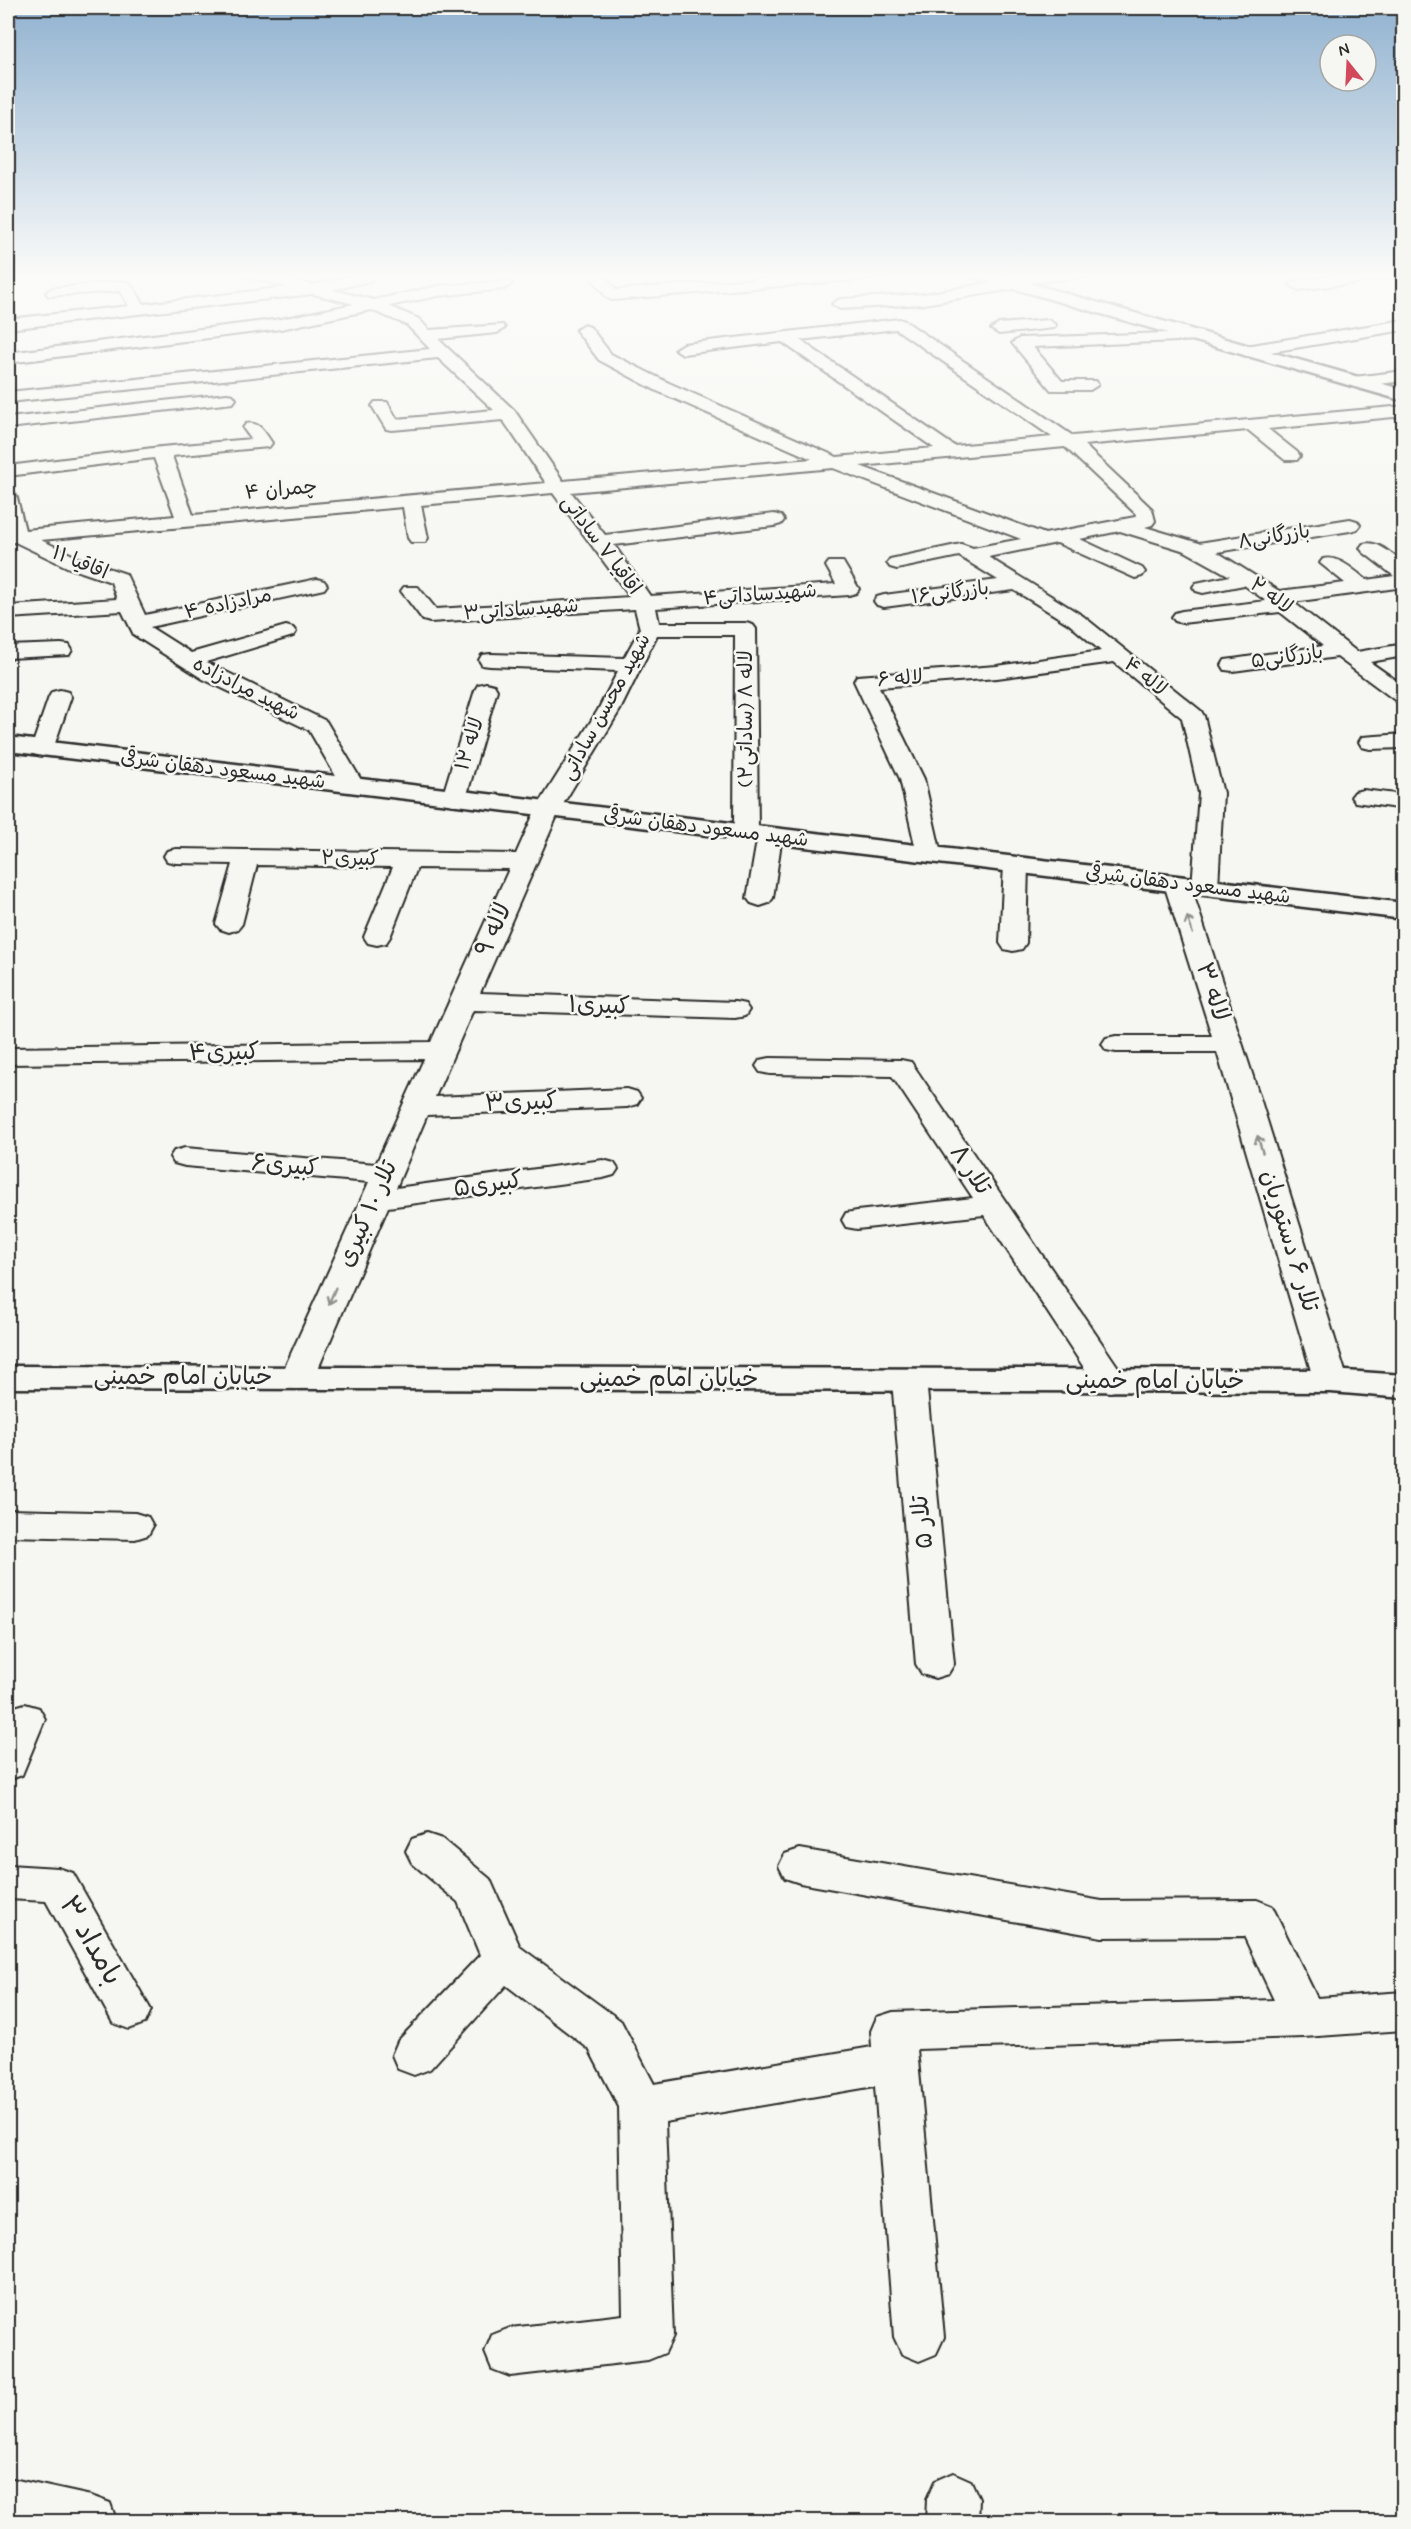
<svg xmlns="http://www.w3.org/2000/svg" width="1411" height="2529" viewBox="0 0 1411 2529" font-family="Mynerve,'Playpen Sans Arabic',sans-serif">
	<rect width="100%" height="100%" fill="#f6f6f2"/>
	<filter id="ink" filterUnits="userSpaceOnUse"><feTurbulence type="fractalNoise" baseFrequency=".0167" numOctaves="2"/><feDisplacementMap in="SourceGraphic" scale="12" xChannelSelector="R" yChannelSelector="G"/><feConvolveMatrix kernelMatrix="1 2 1 2 8 2 1 2 1" color-interpolation-filters="sRGB"/></filter>
	<g filter="url(#ink)">
		<g fill="none" stroke-linecap="round" stroke-linejoin="round">
			<defs>
				<g id="minor">
					<path d="M241 273H267L313 285 351 276 349 273H367L373 278 370 281 333 290 374 300 438 286 509 281 512 284 504 289 438 296 389 306 419 319 429 330 503 325 505 328 497 333 438 339 514 410 563 481 812 459 657 391 599 360 576 330 584 325 590 327 611 354 669 383 837 457 934 448 782 342 683 354 675 349 683 344 899 319 905 321 1073 436 1404 406V416L1268 429 1297 452 1300 456 1297 460H1285L1248 430 1084 445 1152 509 1155 521 1152 525 1145 527 1199 543 1350 519 1357 521 1360 525 1357 529 1350 531 1217 552 1279 591 1345 583 1320 563 1323 559C1339 555 1354 571 1367 580L1394 576 1363 552 1360 548 1363 544C1379 540 1392 555 1404 564V587L1293 602 1357 652 1404 644V656L1370 662 1404 686V702L1396 701 1337 657 1233 671 1225 670 1222 665 1225 660 1233 659 1323 646 1280 612 1182 623 1175 621 1172 617 1175 613 1182 611 1266 601 1244 585 1203 593 1196 591 1193 587 1196 583 1230 576 1185 551 1120 531 1080 539 1142 568 1145 572 1142 576 1135 578 1057 543 988 557 1083 616 1201 711 1204 716 1223 793 1218 887 1214 892 1205 895 1196 892 1192 887 1199 793 1182 718 1114 662 997 678 879 687 924 779 941 854 938 859 929 861 920 859 917 854 900 779 854 681 857 676 997 666 1101 651 1069 624 1014 590 884 607 877 605 874 601 877 597 884 595 998 580 959 556 897 569 890 567 887 563 890 559 961 544 973 548 1021 539 833 468 571 492 605 535 774 514 781 516 784 520 781 524 774 526 614 545 650 596 836 584 826 566 829 562H843L859 589 856 593 849 595 656 608 659 623H746L753 625 756 629 758 832 755 837 746 839 737 837 734 832 735 635H657L620 710 560 809 480 993 735 1002 745 1004 749 1010 745 1016 735 1018 473 1010 435 1097 627 1089 637 1092 641 1098 637 1104 627 1107 427 1115 396 1188 603 1160 614 1163 618 1169 614 1175 603 1178 388 1207 314 1378 309 1386 297 1389 285 1386 280 1378 369 1182 185 1166 174 1163 170 1157 174 1151 185 1148 376 1164 424 1059 8 1064V1048L431 1042 509 869 417 868 390 937 386 943 377 945 368 943 364 937 393 867 257 865 242 924 238 929 229 932 220 929 216 924 233 864 176 863 167 861 164 856 167 851 176 849 516 854 536 809 598 710 618 671 490 666 482 665 479 660 482 655 490 654 624 658 640 629 635 609 430 622 423 620 401 591 404 587H418L436 609 630 597 553 493 421 505 428 538 425 542H411L408 538 403 507 41 540 81 559 126 574 145 615 317 579 324 581 327 585 324 589 150 627 191 653 286 626 293 628 296 632 293 636 206 662 326 721 364 785 360 790 352 792 344 790 309 730 203 679 134 635 122 611 8 618V606L117 599 111 582 67 567 15 542 8 543V493L15 494 17 498 25 530 175 516 154 458 8 476V466L161 447 251 439 243 428 246 424C260 421 265 433 272 443L269 447 172 456 193 515 546 483 503 420 392 430 386 429 372 406 375 402H387L397 419 494 410 438 358 8 402V392L430 349 407 325 371 310 281 329 8 363V353L281 319 354 304 313 294 8 329V319L129 306 120 291 49 296 46 293 49 290 54 288 125 281 130 283 144 304 288 287 243 276ZM896 329 1052 437 954 446 800 340ZM1065 447 1136 514 1135 517 1045 534 860 466Z"/>
					<polygon points="588,273 603,273 616,290 831,273 896,273 889,277 612,300 607,298"/>
					<polygon points="1037,273 1093,273 1086,277 1020,284 1013,289 924,304 840,309 832,304 840,299 924,294 995,282 997,278 1002,276"/>
					<polygon points="1361,273 1404,273 1404,277 1298,290 1290,285 1298,280"/>
					<polygon points="1048,320 1056,325 1054,328 999,334 991,329 999,324"/>
					<polygon points="1404,320 1404,330 1246,356 1238,351 1246,346"/>
					<polygon points="1196,332 1202,334 1204,337 1202,340 1033,347 1062,381 1096,381 1098,385 1090,390 1051,390 1012,343 1020,338"/>
					<polygon points="1404,371 1404,381 1354,387 1346,382 1354,377"/>
					<polygon points="227,394 233,395 236,399 233,403 8,428 8,418"/>
					<polygon points="61,644 69,645 72,650 69,655 8,658 8,646"/>
					<polygon points="486,683 494,685 497,690 466,798 462,803 454,805 446,803 442,798 475,690 478,685"/>
					<polygon points="60,690 68,692 71,697 53,749 50,754 42,756 34,754 31,749 49,697 52,692"/>
					<polygon points="1404,734 1404,748 1370,749 1362,747 1359,742 1362,737"/>
					<polygon points="1363,790 1404,795 1404,809 1355,802 1351,797 1355,792"/>
					<polygon points="770,828 779,830 782,835 773,898 769,903 760,906 751,903 747,898 758,835 761,830"/>
					<polygon points="1016,857 1025,859 1028,864 1026,943 1022,949 1013,951 1004,949 1000,943 1004,864 1007,859"/>
					<polygon points="1177,876 1186,879 1190,884 1261,1101 1348,1381 1343,1389 1331,1392 1319,1389 1314,1381 1217,1052 1116,1052 1106,1050 1102,1044 1106,1038 1116,1036 1212,1036 1164,884 1168,879"/>
					<polygon points="770,1058 901,1060 911,1062 1122,1373 1127,1381 1122,1389 1110,1392 1098,1389 984,1215 857,1229 846,1227 842,1220 846,1213 857,1211 973,1198 892,1076 770,1074 760,1072 756,1066 760,1060"/>
					<polygon points="909,1369 921,1372 926,1380 954,1664 948,1674 935,1678 922,1674 916,1664 892,1380 897,1372"/>
					<polygon points="8,1510 135,1513 148,1517 153,1526 148,1535 135,1539 8,1536"/>
					<polygon points="25,1704 39,1708 45,1719 22,1775 8,1780 8,1715 11,1708"/>
					<polygon points="427,1834 442,1839 490,1879 520,1947 621,2021 654,2084 872,2047 871,2031 877,2017 893,2012 1274,2000 1244,1936 1102,1937 800,1883 785,1878 779,1866 785,1854 800,1849 1102,1901 1257,1900 1272,1906 1317,1998 1404,1992 1404,2030 1304,2037 917,2049 944,2337 936,2354 919,2361 902,2354 894,2337 875,2086 665,2122 673,2336 665,2353 648,2360 510,2376 492,2369 485,2352 492,2335 510,2328 623,2315 619,2107 589,2049 506,1985 430,2069 414,2075 398,2069 392,2055 398,2041 480,1955 458,1902 412,1863 406,1851 412,1839"/>
					<polygon points="8,1865 58,1868 73,1873 151,2010 145,2023 129,2029 113,2023 46,1901 8,1899"/>
					<polygon points="953,2473 971,2481 979,2499 978,2522 926,2522 927,2499 935,2481"/>
					<polygon points="8,2478 91,2496 110,2503 117,2522 8,2522"/>
				</g>
				<g id="secondary">
					<polygon points="968,273 994,273 1404,390 1404,401 970,276"/>
					<polygon points="8,737 1404,903 1404,919 8,751"/>
				</g>
				<polygon id="primary" points="8,1366 1331,1370 1404,1375 1404,1398 1331,1392 8,1388"/>
			</defs>
			<!-- minor casing -->
			<use href="#minor" stroke="#2b2b2b" stroke-width="4"/>
			<!-- secondary casing -->
			<use href="#secondary" stroke="#2b2b2b" stroke-width="5"/>
			<!-- primary casing -->
			<use href="#primary" stroke="#2b2b2b" stroke-width="5"/>
			<!-- minor -->
			<use href="#minor" fill="#f6f6f2" fill-rule="evenodd"/>
			<!-- secondary -->
			<use href="#secondary" fill="#f6f6f2" fill-rule="evenodd"/>
			<!-- primary -->
			<use href="#primary" fill="#f6f6f2" fill-rule="evenodd"/>
		</g>
		<!-- one-way arrows -->
		<defs><path id="oneway-shaft" d="M-6 0H5M1.5-3L5.5 0L1.5 3" fill="none" stroke-width="1.6" stroke-linecap="round" stroke-linejoin="round" transform="scale(1.5)"/></defs>
		<g stroke="#90908e">
			<use href="#oneway-shaft" transform="translate(1190 925) rotate(-108)"/>
			<use href="#oneway-shaft" transform="translate(1260 1144) rotate(-107)"/>
			<use href="#oneway-shaft" transform="translate(332 1296) rotate(113)"/>
		</g>
	</g>
	<!-- sky -->
	<linearGradient id="sky" x2="0" y2="1"><stop stop-color="#91b2d0"/><stop offset="0.44" stop-color="#fbfbf9"/><stop offset="1" stop-color="#fbfbf9" stop-opacity="0"/></linearGradient>
	<rect width="1411" height="627" fill="url(#sky)"/>
	<g text-anchor="middle" dominant-baseline="central" stroke-width="5" stroke-linejoin="round" paint-order="stroke">
		<!-- far-street labels -->
		<g font-size="20" fill="#2b2b2b" stroke="#f6f6f2">
			<text transform="translate(281 490) rotate(-5)">چمران ۴</text>
			<text transform="translate(1274 537) rotate(-9)">بازرگانی۸</text>
			<text transform="translate(601 545) rotate(53)">اقاقیا ۷ ساداتی</text>
			<text transform="translate(80 563) rotate(22)">اقاقیا ۱۱</text>
			<text transform="translate(950 593) rotate(-7)">بازرگانی۱۶</text>
			<text transform="translate(760 595) rotate(-4)">شهیدساداتی۴</text>
			<text transform="translate(1271 596) rotate(36)">لاله ۲</text>
			<text transform="translate(228 604) rotate(-12)">مرادزاده ۴</text>
			<text transform="translate(521 610) rotate(-4)">شهیدساداتی۳</text>
			<text transform="translate(1287 657) rotate(-8)">بازرگانی۵</text>
			<text transform="translate(1145 677) rotate(39)">لاله ۴</text>
			<text transform="translate(900 679) rotate(-4)">لاله ۶</text>
			<text transform="translate(246 689) rotate(27)">شهید مرادزاده</text>
			<text transform="translate(606 707) rotate(-61)">شهید محسن ساداتی</text>
			<text transform="translate(746 719) rotate(-90)">لاله ۸ (ساداتی۲)</text>
			<text transform="translate(470 744) rotate(-73)">لاله ۱۲</text>
			<text transform="translate(223 770) rotate(7)">شهید مسعود دهقان شرقی</text>
			<text transform="translate(706 828) rotate(7)">شهید مسعود دهقان شرقی</text>
			<text transform="translate(350 859) rotate(1)">کبیری۲</text>
			<text transform="translate(1188 885) rotate(7)">شهید مسعود دهقان شرقی</text>
		</g>
		<!-- street labels -->
		<g font-size="24" fill="#2b2b2b" stroke="#f6f6f2">
			<text transform="translate(494 930) rotate(-66)">لاله ۹</text>
			<text transform="translate(1212 992) rotate(72)">لاله ۳</text>
			<text transform="translate(599 1006) rotate(2)">کبیری۱</text>
			<text transform="translate(224 1053) rotate(-1)">کبیری۴</text>
			<text transform="translate(521 1103) rotate(-2)">کبیری۳</text>
			<text transform="translate(285 1166) rotate(5)">کبیری۶</text>
			<text transform="translate(970 1170) rotate(56)">تلار ۸</text>
			<text transform="translate(488 1185) rotate(-8)">کبیری۵</text>
			<text transform="translate(368 1214) rotate(-66)">تلار ۱۰ کبیری</text>
			<text transform="translate(1289 1241) rotate(73)">تلار ۶ دستوریان</text>
			<text x="183" y="1377">خیابان امام خمینی</text>
			<text x="669" y="1379">خیابان امام خمینی</text>
			<text x="1155" y="1381">خیابان امام خمینی</text>
			<text transform="translate(923 1522) rotate(-96)">تلار ۵</text>
		</g>
		<!-- near-street labels -->
		<g font-size="28" fill="#2b2b2b" stroke="#f6f6f2">
			<text transform="translate(90 1941) rotate(60)">بامداد ۳</text>
		</g>
	</g>
	<!-- margin -->
	<rect width="1411" height="2529" fill="none" stroke="#f6f6f2" stroke-width="30"/>
	<rect x="15" y="15" width="1381" height="2499" fill="none" stroke="#2b2b2b" stroke-width="2" filter="url(#ink)"/>
	<!-- north arrow -->
	<g transform="translate(1348 63) rotate(342)"><circle r="28" fill="#f6f6f2" stroke="#a5a5a2" stroke-width="1.5"/>
	<path d="M0-4.5L10 22L0 15L-10 22Z" fill="#d1495b"/>
	<text y="-9" font-size="16" font-weight="bold" text-anchor="middle" fill="#2b2b2b">N</text>
	</g>
</svg>
